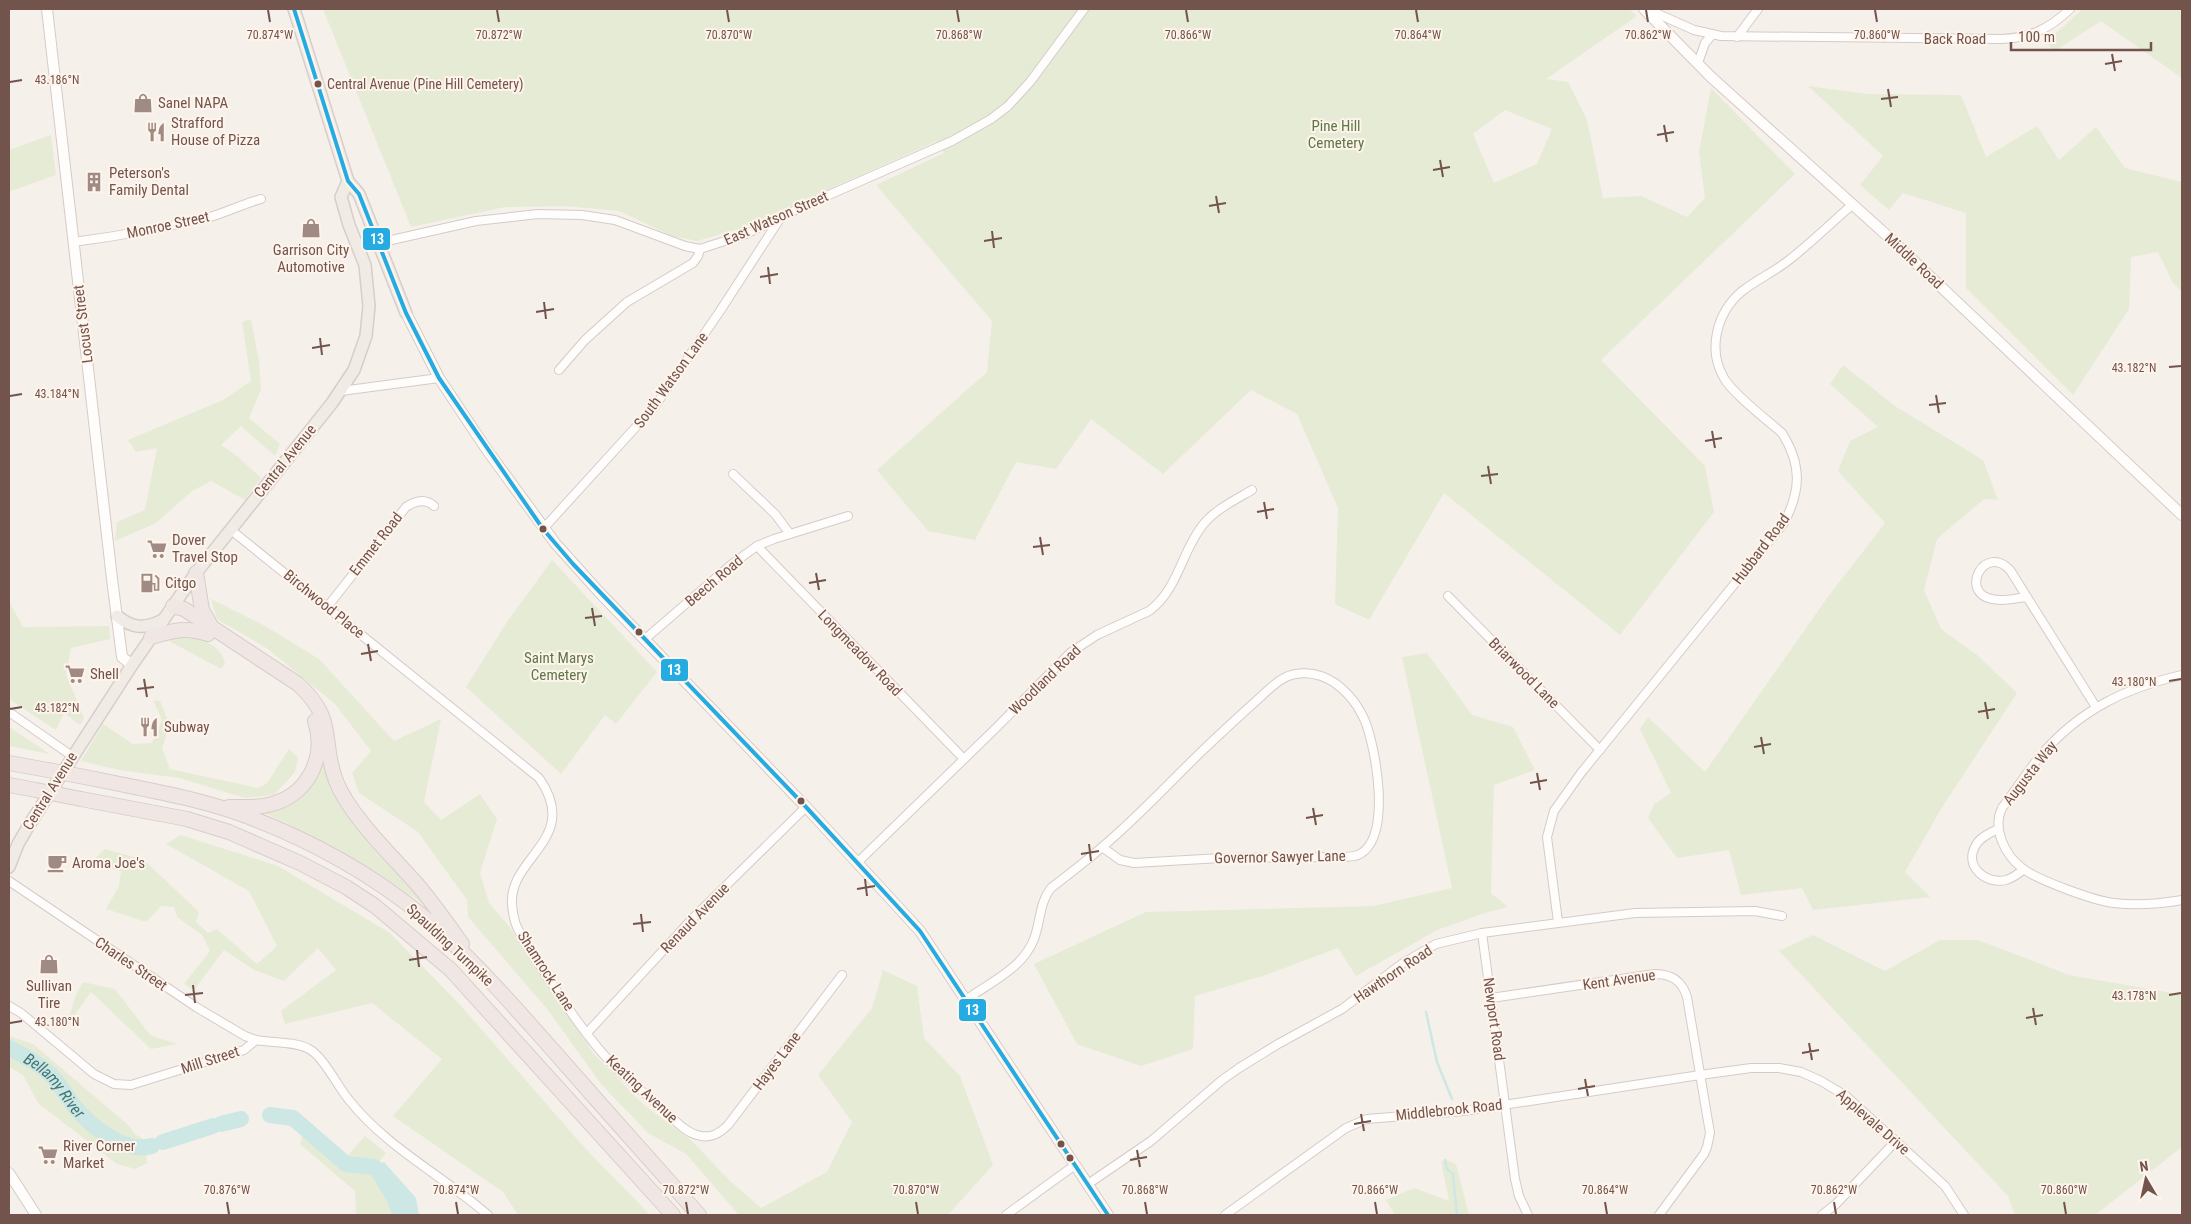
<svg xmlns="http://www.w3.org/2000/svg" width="2191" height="1224" viewBox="0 0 2191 1224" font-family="'Roboto Condensed',sans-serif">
	<rect width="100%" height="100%" fill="#f6f0eb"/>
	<!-- green -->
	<g fill="#e6ebd6" fill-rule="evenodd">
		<path d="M323 9H1629L1637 16 1546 79 1568 82 1587 120 1603 198 1641 196 1687 217 1705 198 1699 152 1711 88 1795 174 1601 360 1705 466 1714 512 1620 635 1444 493 1369 620 1335 604 1338 508 1297 414 1251 390 1163 474 1091 419 1056 469 1016 462 975 540 928 531 877 470 987 372 992 321 876 185 944 153 937 141 739 229 697 241 672 236 619 211 565 206 505 207 411 227ZM1505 110 1552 129 1537 164 1494 183 1473 134Z"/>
		<polygon points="2083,9 2179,9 2182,12 2182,78 2101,21 2053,52 2047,41"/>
		<polygon points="1808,86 1867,94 1961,95 1986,157 2037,126 2059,160 2096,127 2125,168 2182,182 2182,292 2173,283 2158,252 2131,257 2129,309 2073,395 1966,288 1966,213 1903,193 1889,210 1860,185 1883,156"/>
		<polygon points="51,135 56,175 11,191 9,190 9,150"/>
		<polygon points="251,319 259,362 261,389 249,418 280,444 275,456 241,426 221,445 237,456 261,478 245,500 211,481 192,491 156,523 115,541 117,522 145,510 157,448 136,452 128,440 223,400 251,381 242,322"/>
		<polygon points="1843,365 1895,406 1983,460 1998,500 1984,499 1937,539 1924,590 1941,629 1977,655 2017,693 1941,809 1905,872 1930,897 1813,910 1802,888 1741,895 1729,850 1677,858 1648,818 1654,804 1671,793 1640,729 1648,717 1705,772 1827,598 1885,523 1838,471 1850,441 1878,427 1830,384"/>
		<polygon points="552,560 657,672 616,724 605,715 561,774 466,687 507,622"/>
		<polygon points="211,599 265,626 319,659 394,741 441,719 424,802 441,820 480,794 497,819 480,873 489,903 509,926 594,1054 644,1105 692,1141 729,1180 761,1208 827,1172 852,1122 818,1075 872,1008 883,970 917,986 924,1038 960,1076 993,1165 948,1215 739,1215 686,1154 648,1133 601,1084 548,1010 468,917 467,900 418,832 359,793 352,773 371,751 335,704 268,649 217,619"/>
		<polygon points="9,601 23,627 109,626 110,639 71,648 66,674 84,718 80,725 64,713 56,730 9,699"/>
		<path d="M193 618 296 686C336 720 316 757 339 798 347 814 361 827 372 840 390 861 408 881 426 901L423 904C373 867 321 838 264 813L266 810C321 795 342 734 300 692Z"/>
		<path d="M179 633C197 637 220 643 225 663L221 669 167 640Z"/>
		<polygon points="1427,653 1472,715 1513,727 1535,770 1494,785 1491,893 1508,907 1485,913 1437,930 1356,976 1338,948 1266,975 1195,996 1193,1049 1141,1066 1077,1044 1034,964 1146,912 1373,906 1452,888 1402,657"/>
		<polygon points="153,700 160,701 170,725 162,748 170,769 258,788 267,783 289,749 298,757 295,772 274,795 245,798 179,778 119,770 81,761 103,724 133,744 152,743 162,720"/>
		<polygon points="9,727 50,754 9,746"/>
		<polygon points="181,835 278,866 390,933 462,1007 584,1147 650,1215 518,1215 503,1192 393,1116 442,1059 372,1003 285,1024 281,1011 336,970 318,948 284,981 254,970 224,950 194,990 184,984 210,951 202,935 177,917 174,907 161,906 146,922 106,909 119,886 121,871 88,865 105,849 144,860 199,912 196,922 208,933 217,929 257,964 277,946 249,891 166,844"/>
		<polygon points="1813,935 1885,971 1940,940 1978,940 2069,975 2172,993 2182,992 2182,1147 2095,1215 2015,1215 2008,1196 1779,951"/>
		<polygon points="83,982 115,989 150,1035 177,1044 151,1049 91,992 67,1026 75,997"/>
		<polygon points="9,1036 33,1044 128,1125 135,1134 145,1140 147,1163 135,1169 117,1164 38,1103 23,1075 9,1067"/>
		<polygon points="305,1127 342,1162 365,1136 386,1153 375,1167 392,1215 356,1215 355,1191 300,1144"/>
		<polygon points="1446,1160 1456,1164 1469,1215 1395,1215 1386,1200 1414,1188 1449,1201 1441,1161"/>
	</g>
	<!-- water -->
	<polygon fill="#cde7e5" points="384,1162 416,1198 419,1215 392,1215 374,1167"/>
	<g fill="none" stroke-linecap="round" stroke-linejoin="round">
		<!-- stream -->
		<g stroke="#cde7e5" stroke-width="2.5">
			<polyline points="1426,1012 1437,1062 1452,1099"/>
			<polyline points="1445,1160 1447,1169 1453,1174 1457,1215"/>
		</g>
		<!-- river -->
		<g stroke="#cde7e5" stroke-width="16">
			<path id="s1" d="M9 1048C24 1056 39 1063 51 1075 60 1084 66 1095 74 1106 90 1126 125 1154 152 1146"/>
			<polyline points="270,1115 293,1118 346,1164 374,1167 379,1172 405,1215"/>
			<polyline points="221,1124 241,1119"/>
			<polyline points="163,1142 213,1126"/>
		</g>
		<defs>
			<g id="street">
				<path d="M1647 9 1694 30 1721 36 2001 39C2030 38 2049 29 2070 9"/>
				<polyline points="1737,37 1758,9"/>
				<polyline points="1698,63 1705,43 1712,35"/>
				<path d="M73 242C119 236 165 228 210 217 227 212 243 204 261 199"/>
				<polyline points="378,243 476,221 538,214 582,215 615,220 685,246 700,249 746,234 806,205 952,141 991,119 1008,106 1030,82 1084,9"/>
				<polyline points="559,370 585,340 627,302 693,263 698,256 700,249"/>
				<polyline points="341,391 439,378"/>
				<polyline points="733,474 775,514 790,534"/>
				<polyline points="543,529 655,406 720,311 781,217"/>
				<path d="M231 530 539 778C582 839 508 857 512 905 513 913 514 921 517 927 524 942 534 956 543 970 565 1004 589 1041 618 1070 632 1083 647 1095 661 1108 672 1117 683 1131 697 1135 710 1139 719 1134 728 1125L842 975"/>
				<polyline points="757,546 964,759"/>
				<polyline points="1448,596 1600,750"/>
				<path d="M2027 597C2016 598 2003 602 1992 599 1959 593 1984 543 2010 570L2096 707"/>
				<path d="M328 606 406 507C415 501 425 498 434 506"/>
				<polyline points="644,640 732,564 757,546 774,539 848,516"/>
				<path d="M2182 675C2125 688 2080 710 2041 755 2027 772 2015 791 2002 808 1992 829 2005 855 2022 868 2037 880 2095 901 2114 903 2138 906 2159 904 2182 900"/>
				<polyline points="9,712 72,756"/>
				<path d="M1998 829C1990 833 1980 837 1976 845 1963 866 1986 885 2006 880 2013 878 2018 874 2023 870"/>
				<path d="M858 862 995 729 1070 653 1097 635 1149 611C1178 590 1181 553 1202 526 1214 510 1235 500 1252 490"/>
				<polyline points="9,881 196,1007 245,1036 256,1040"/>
				<path d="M1558 922 1547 837 1554 811 1581 773 1784 523C1801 490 1802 465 1782 433 1767 420 1732 393 1724 378 1707 349 1717 313 1741 292 1756 280 1774 272 1789 260 1811 243 1831 223 1852 205"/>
				<polyline points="1482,933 1515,1179 1519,1196 1528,1215"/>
				<path d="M1491 998 1655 974C1672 974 1682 981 1687 997L1710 1133 1707 1147 1704 1154 1659 1215"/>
				<path d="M967 999C991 982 1023 968 1034 939 1041 921 1039 903 1051 888 1068 875 1085 862 1101 848 1137 818 1169 783 1202 751 1220 734 1237 718 1255 702 1264 694 1273 684 1284 678 1295 672 1310 672 1321 676 1341 683 1357 702 1365 721 1376 749 1392 836 1360 854 1355 857 1347 857 1341 857L1221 858 1134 863 1120 860 1102 847"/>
				<path d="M9 1006 21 1013 94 1074 114 1084 131 1085 244 1050 256 1040C272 1043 294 1041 309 1049 323 1056 338 1087 349 1100 386 1147 443 1176 488 1215"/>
				<polyline points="587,1033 693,918 806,807"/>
				<polyline points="1088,1184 1151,1141 1222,1080 1239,1068 1278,1044 1342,1009 1403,963 1436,944 1482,933 1635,913 1755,911 1782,916"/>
				<polyline points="1006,1215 1075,1165"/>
				<polyline points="1225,1215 1346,1128 1367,1119 1464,1111 1700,1075 1751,1068 1779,1068 1801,1072 1821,1081 1846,1096 1945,1186 1964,1215"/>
				<polyline points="1822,1215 1836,1204 1895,1142"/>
			</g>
			<g id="secondary">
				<polyline points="47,9 112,579 122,657 132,665"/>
				<polyline points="1644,9 1711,77 1882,231 2182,515"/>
				<polyline points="406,313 439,378 487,450 555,543 599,592 806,807 920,931 1108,1215"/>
				<polyline points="9,1173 36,1215"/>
			</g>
			<g id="primary">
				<polyline points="348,181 359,194 406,313"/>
				<path d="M117 616C133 629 145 629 163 620"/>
				<polyline points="9,867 18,844 29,825 132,665 196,573 332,403 354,370 366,336 369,306 365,265 349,225 341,197 348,181 294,9"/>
			</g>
			<g id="highway">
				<polyline points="196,573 202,610 210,624"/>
				<path d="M173 606 184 609 298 684C338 721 320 739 336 781 350 816 391 855 416 883 433 903 447 923 462 944"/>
				<path d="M151 637C174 630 185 627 208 634"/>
				<polyline points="9,763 48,770"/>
				<path d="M95 779C147 790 199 798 249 817 309 840 368 872 419 913 468 953 509 1001 551 1048 600 1104 650 1160 699 1215"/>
				<polyline points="9,785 36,790"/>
				<polyline points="81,799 187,819 229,832 300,863 346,887 375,906 451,970 673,1215"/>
				<path d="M229 807C242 807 256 808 268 805 307 797 327 758 315 721"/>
			</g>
		</defs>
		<!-- street casing -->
		<use href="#street" stroke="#d4cbc8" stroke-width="10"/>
		<!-- secondary casing -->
		<use href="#secondary" stroke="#d5cbc7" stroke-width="12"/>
		<!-- primary casing -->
		<use href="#primary" stroke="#d7cdca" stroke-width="14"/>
		<!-- highway casing -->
		<use href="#highway" stroke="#d7cdca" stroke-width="16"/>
		<!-- street -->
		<use href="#street" stroke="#fefdfc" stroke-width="8"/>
		<!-- secondary -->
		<use href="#secondary" stroke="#fefdfc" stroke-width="10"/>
		<!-- primary -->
		<use href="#primary" stroke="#f1ebe6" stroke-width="11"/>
		<!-- highway -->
		<use href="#highway" stroke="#f0e7e4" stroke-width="14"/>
		<defs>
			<g id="highway-bridge">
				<polyline points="48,770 95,779"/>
				<polyline points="36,790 81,799"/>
			</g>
		</defs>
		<!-- highway-bridge casing -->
		<use href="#highway-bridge" stroke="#d7cdca" stroke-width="16" stroke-linecap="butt"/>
		<!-- highway-bridge -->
		<use href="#highway-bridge" stroke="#f0e7e4" stroke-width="14"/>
		<defs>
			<polyline id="bus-1" points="294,9 348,181 359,194 406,313 439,378 543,529 573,564 806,807 920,931 1108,1215"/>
		</defs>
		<!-- bus-1 casing -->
		<use href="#bus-1" stroke="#fef4eb" stroke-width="8"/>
		<!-- bus-1 -->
		<use href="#bus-1" stroke="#24abe2" stroke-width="4"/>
	</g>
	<!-- ticks -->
	<path fill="none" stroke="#72544c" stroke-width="2" d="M268 10 270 22M497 10 499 22M727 10 729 22M957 10 959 22M1186 10 1188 22M1416 10 1418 22M1646 10 1648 22M1875 10 1877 22M2112 54 2115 71M2105 64 2122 61M10 82 22 80M1888 89 1891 107M1881 99 1898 97M1664 125 1667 142M1657 135 1674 132M1440 160 1443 177M1433 170 1450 167M1216 196 1219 213M1209 206 1226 203M992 231 994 248M984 241 1002 238M768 267 770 284M760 277 778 274M544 302 546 319M536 312 554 309M320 338 322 355M312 348 330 345M2169 367 2181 366M1936 395 1939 413M10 396 22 394M1929 405 1946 403M1712 431 1715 448M1705 441 1722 438M1488 466 1491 484M1481 476 1498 474M1264 502 1267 519M1257 512 1274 509M1040 537 1043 555M1033 547 1050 545M816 573 819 590M809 583 826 580M592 608 595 626M585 618 602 616M368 644 371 661M361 654 378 651M144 679 147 697M2169 681 2181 679M137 689 154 687M1985 702 1988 719M10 709 22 707M1978 712 1995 709M1761 737 1764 754M1754 747 1771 744M1537 773 1540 790M1530 783 1547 780M1313 808 1316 825M1306 818 1323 815M1089 844 1091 861M1081 854 1099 851M865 879 867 896M857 889 875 886M641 914 643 932M633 924 651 922M417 950 419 967M409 960 427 957M193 985 195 1003M185 995 203 993M2169 995 2181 993M2033 1008 2036 1025M2026 1018 2043 1015M10 1023 22 1021M1809 1043 1812 1060M1802 1053 1819 1050M1585 1079 1588 1096M1578 1089 1595 1086M1361 1114 1364 1131M1354 1124 1371 1121M1137 1150 1140 1167M1130 1160 1147 1157M227 1202 229 1214M456 1202 458 1214M686 1202 688 1214M916 1202 918 1214M1145 1202 1147 1214M1375 1202 1377 1214M1605 1202 1607 1214M1834 1202 1836 1214M2064 1202 2066 1214"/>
	<!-- icons -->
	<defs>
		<symbol id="shop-bare" viewBox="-9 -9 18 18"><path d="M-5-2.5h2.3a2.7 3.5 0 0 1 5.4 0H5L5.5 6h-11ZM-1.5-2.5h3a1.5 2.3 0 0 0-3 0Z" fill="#a08b84" stroke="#fef4eb" stroke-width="2.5" paint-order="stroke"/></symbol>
		<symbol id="restaurant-bare" viewBox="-9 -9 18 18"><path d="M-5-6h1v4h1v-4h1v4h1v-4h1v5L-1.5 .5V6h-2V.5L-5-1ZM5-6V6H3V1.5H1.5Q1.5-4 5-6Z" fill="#a08b84" stroke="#fef4eb" stroke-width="2.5" paint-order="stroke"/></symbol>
		<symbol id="building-bare" viewBox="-9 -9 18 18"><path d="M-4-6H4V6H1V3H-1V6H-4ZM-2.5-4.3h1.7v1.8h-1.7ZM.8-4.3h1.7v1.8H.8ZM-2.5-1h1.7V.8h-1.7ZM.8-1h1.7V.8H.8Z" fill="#a08b84" stroke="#fef4eb" stroke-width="2.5" paint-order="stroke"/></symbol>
		<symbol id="supermarket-bare" viewBox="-9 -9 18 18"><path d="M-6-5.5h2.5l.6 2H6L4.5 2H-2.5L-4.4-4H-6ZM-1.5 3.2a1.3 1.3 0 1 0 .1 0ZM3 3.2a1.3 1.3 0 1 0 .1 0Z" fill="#a08b84" stroke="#fef4eb" stroke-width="2.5" paint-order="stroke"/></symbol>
		<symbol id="fuel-bare" viewBox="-9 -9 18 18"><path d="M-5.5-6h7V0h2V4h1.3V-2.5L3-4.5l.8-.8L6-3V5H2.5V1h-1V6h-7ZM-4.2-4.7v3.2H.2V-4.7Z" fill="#a08b84" stroke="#fef4eb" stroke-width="2.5" paint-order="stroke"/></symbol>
		<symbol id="cafe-bare" viewBox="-9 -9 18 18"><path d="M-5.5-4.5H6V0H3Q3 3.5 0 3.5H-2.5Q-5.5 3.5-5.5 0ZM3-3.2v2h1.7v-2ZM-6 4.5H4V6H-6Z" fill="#a08b84" stroke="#fef4eb" stroke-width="2.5" paint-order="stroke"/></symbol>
	</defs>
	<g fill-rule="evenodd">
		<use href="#shop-bare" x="129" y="89" width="28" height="28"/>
		<use href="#restaurant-bare" x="142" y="118" width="28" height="28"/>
		<use href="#building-bare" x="80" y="168" width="28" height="28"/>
		<use href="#shop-bare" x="297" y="214" width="28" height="28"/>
		<use href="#supermarket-bare" x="143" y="535" width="28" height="28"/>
		<use href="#fuel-bare" x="136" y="569" width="28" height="28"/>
		<use href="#supermarket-bare" x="61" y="660" width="28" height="28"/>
		<use href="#restaurant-bare" x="135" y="713" width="28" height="28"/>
		<use href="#cafe-bare" x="43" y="849" width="28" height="28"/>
		<use href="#shop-bare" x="35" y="950" width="28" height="28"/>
		<use href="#supermarket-bare" x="34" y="1141" width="28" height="28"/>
	</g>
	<!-- markers -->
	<g fill="#72544c" stroke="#fef4eb" stroke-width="2">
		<circle cx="318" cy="84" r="4.5"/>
		<circle cx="543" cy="529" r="4.5"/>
		<circle cx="639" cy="632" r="4.5"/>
		<circle cx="801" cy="801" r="4.5"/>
		<circle cx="1061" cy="1144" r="4.5"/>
		<circle cx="1070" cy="1158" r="4.5"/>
	</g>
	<g text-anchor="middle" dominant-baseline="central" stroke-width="4" stroke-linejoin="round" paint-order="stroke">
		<!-- bus labels -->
		<g font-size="14" fill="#72544c" stroke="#fef4eb" text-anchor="start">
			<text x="327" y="84">Central Avenue (Pine Hill Cemetery)</text>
		</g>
		<!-- street labels -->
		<g font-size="15" fill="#72544c" stroke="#fef4eb">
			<text x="1955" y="39">Back Road</text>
			<text transform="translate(776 218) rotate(-24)">East Watson Street</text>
			<text transform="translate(168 225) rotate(-12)">Monroe Street</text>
			<text transform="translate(1914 261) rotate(43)">Middle Road</text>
			<text transform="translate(83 324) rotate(-97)">Locust Street</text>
			<text transform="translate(671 380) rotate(-54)">South Watson Lane</text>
			<text transform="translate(285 461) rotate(-51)">Central Avenue</text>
			<text transform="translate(376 544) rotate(-52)">Emmet Road</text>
			<text transform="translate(1761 549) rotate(-53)">Hubbard Road</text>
			<text transform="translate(714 581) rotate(-40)">Beech Road</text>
			<text transform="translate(324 604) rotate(39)">Birchwood Place</text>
			<text transform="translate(860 653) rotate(46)">Longmeadow Road</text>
			<text transform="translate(1524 673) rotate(45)">Briarwood Lane</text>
			<text transform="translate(1045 680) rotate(-44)">Woodland Road</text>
			<text transform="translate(2030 773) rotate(-52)">Augusta Way</text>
			<text transform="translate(50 791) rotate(-58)">Central Avenue</text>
			<text transform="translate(1280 857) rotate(-1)">Governor Sawyer Lane</text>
			<text transform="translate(695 918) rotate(-46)">Renaud Avenue</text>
			<text transform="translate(450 945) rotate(43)">Spaulding Turnpike</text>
			<text transform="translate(131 964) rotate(34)">Charles Street</text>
			<text transform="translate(546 971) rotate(57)">Shamrock Lane</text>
			<text transform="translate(1393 974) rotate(-34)">Hawthorn Road</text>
			<text transform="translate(1619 980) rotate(-8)">Kent Avenue</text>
			<text transform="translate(1494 1019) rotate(82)">Newport Road</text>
			<text transform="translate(210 1060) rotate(-18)">Mill Street</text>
			<text transform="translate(777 1061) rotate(-53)">Hayes Lane</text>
			<text transform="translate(642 1089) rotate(43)">Keating Avenue</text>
			<text transform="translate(1449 1110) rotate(-6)">Middlebrook Road</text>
			<text transform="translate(1873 1122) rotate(41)">Applevale Drive</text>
		</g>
		<!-- poi labels -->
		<g font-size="15" fill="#72544c" stroke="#fef4eb" text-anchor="start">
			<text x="158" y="103">Sanel NAPA</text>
			<text x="171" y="123">Strafford<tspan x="171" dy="17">House of Pizza</tspan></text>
			<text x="109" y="173">Peterson's<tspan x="109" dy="17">Family Dental</tspan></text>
			<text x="311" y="250" text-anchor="middle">Garrison City<tspan x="311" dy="17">Automotive</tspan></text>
			<text x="172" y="540">Dover<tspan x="172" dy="17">Travel Stop</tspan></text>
			<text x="165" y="583">Citgo</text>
			<text x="90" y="674">Shell</text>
			<text x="164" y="727">Subway</text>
			<text x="72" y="863">Aroma Joe's</text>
			<text x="49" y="986" text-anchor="middle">Sullivan<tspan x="49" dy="17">Tire</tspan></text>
			<text x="63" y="1146">River Corner<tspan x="63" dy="17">Market</tspan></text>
		</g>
		<!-- park labels -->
		<g font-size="15" fill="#5c7745" stroke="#fef4eb">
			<text x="1336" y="126">Pine Hill<tspan x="1336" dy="17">Cemetery</tspan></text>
			<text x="559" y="658">Saint Marys<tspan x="559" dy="17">Cemetery</tspan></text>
		</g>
		<!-- water labels -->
		<g font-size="16" font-style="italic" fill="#417676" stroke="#fef4eb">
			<text stroke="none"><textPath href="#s1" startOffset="60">Bellamy River</textPath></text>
		</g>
	</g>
	<g font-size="12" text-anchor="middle" fill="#72544c" stroke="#fef4eb" stroke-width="4" stroke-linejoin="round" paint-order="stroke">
		<text x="270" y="39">70.874°W</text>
		<text x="499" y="39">70.872°W</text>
		<text x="729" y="39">70.870°W</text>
		<text x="959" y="39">70.868°W</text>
		<text x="1188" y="39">70.866°W</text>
		<text x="1418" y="39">70.864°W</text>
		<text x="1648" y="39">70.862°W</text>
		<text x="1877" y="39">70.860°W</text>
		<text x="57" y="84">43.186°N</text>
		<text x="2134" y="372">43.182°N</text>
		<text x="57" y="398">43.184°N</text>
		<text x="2134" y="686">43.180°N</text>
		<text x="57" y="712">43.182°N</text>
		<text x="2134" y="1000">43.178°N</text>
		<text x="57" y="1026">43.180°N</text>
		<text x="227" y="1194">70.876°W</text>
		<text x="456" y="1194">70.874°W</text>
		<text x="686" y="1194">70.872°W</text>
		<text x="916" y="1194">70.870°W</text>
		<text x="1145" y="1194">70.868°W</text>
		<text x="1375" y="1194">70.866°W</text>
		<text x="1605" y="1194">70.864°W</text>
		<text x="1834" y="1194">70.862°W</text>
		<text x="2064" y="1194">70.860°W</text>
	</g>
	<g stroke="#fef4eb" stroke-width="2">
		<rect x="362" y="227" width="29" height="24" rx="5" fill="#24abe2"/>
		<rect x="660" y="658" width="29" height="24" rx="5" fill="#24abe2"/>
		<rect x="958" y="998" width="29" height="24" rx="5" fill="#24abe2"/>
	</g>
	<g font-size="14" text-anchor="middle" font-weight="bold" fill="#fff">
		<text x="377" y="244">13</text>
		<text x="674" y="675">13</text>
		<text x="972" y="1015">13</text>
	</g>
	<!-- border -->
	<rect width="2191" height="1224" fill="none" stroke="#72544c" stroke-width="20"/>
	<!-- north arrow -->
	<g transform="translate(2146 1179) rotate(351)" stroke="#fef4eb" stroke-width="4" paint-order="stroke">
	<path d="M0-4L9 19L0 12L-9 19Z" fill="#72544c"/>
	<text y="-8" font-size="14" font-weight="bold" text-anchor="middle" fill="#72544c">N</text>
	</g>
	<!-- scale -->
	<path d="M2011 42v8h140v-8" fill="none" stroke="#72544c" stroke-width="2.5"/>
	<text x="2018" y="42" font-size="15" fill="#72544c" stroke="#fef4eb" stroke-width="4" paint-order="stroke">100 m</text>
</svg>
